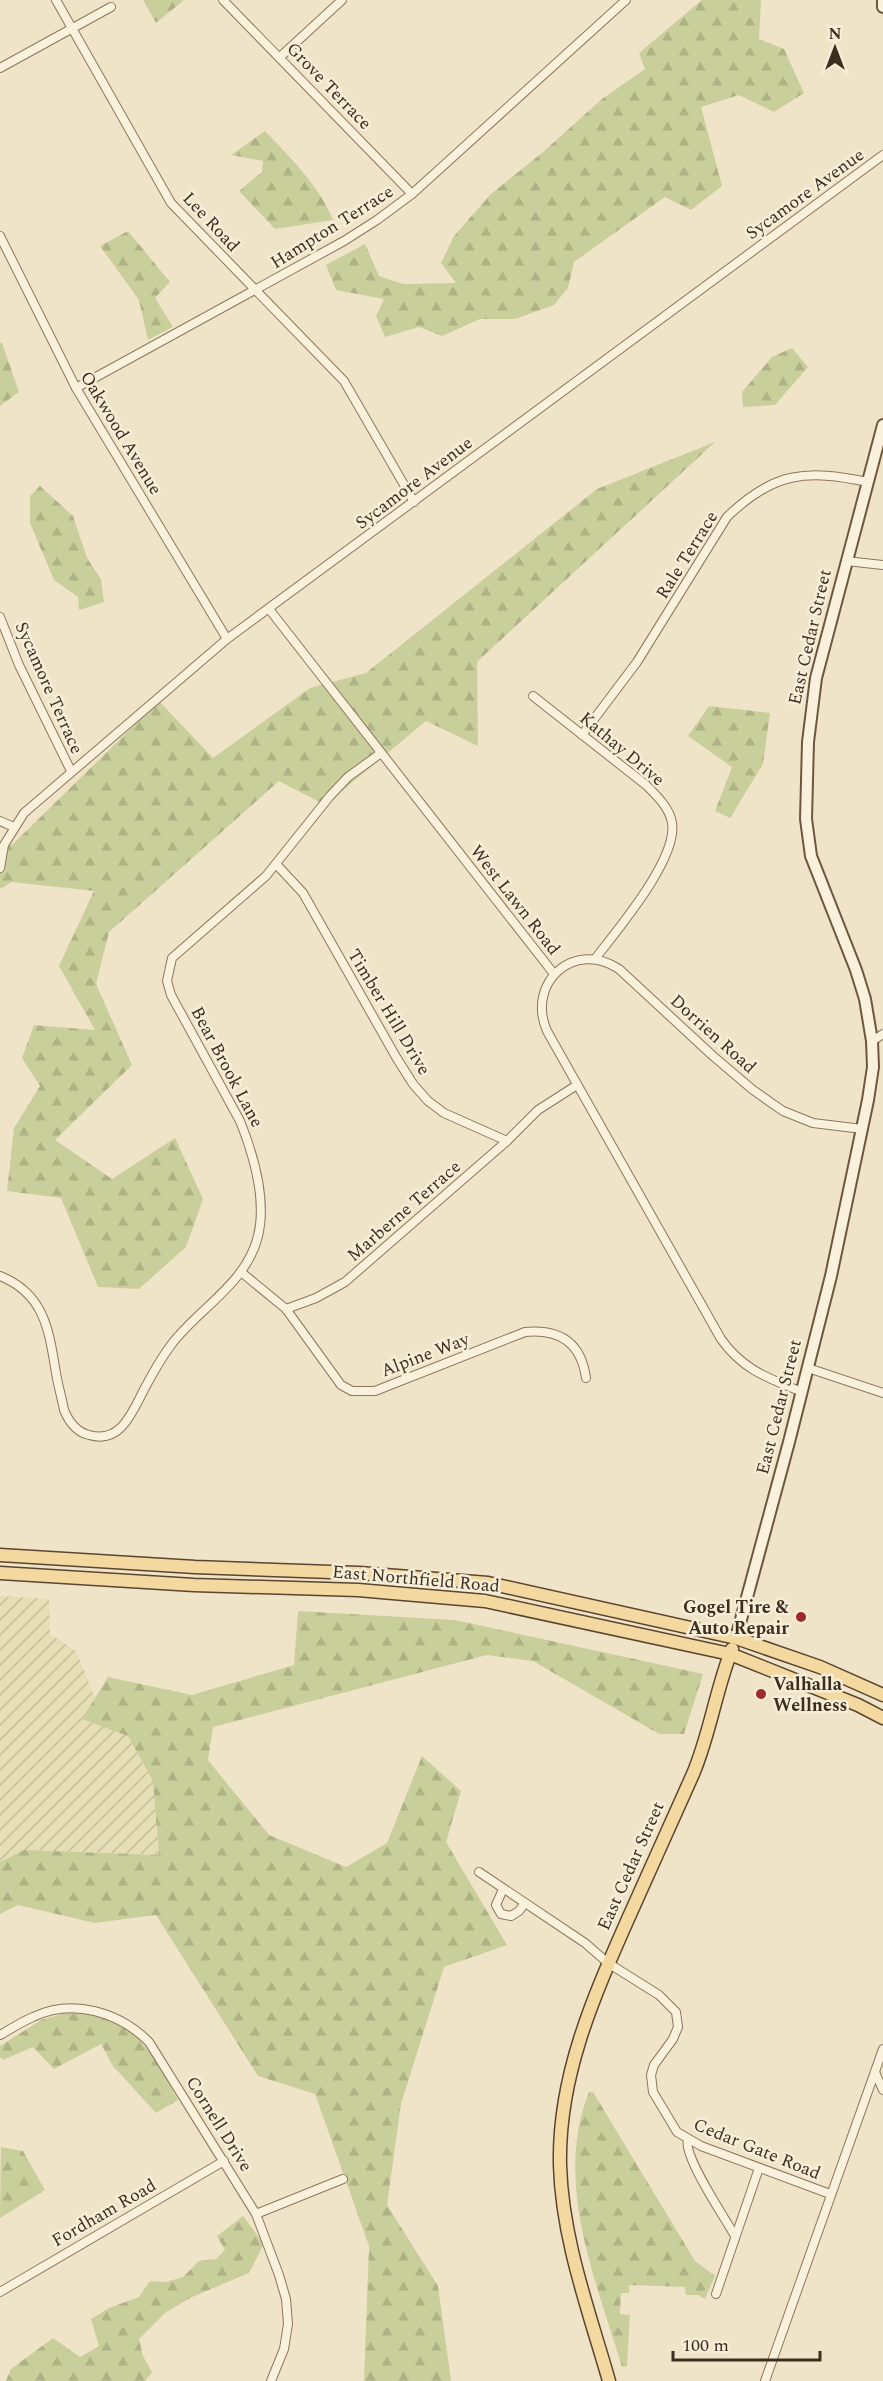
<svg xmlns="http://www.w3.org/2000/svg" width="883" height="2381" viewBox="0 0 883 2381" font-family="Spectral,serif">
	<defs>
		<pattern id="farmland-furrows" width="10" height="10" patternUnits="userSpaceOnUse" patternTransform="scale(1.5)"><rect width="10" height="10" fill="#e6deb5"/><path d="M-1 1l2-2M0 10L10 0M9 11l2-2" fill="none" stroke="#c6bf9b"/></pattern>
		<pattern id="forest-firs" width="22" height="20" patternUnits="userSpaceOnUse" patternTransform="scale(1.5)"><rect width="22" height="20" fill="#c9cf9b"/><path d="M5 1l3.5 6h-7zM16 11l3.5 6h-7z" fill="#aeb285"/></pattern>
	</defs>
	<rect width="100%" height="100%" fill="#f0e4c8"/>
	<!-- farmland -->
	<polygon fill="url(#farmland-furrows)" points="0,1596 49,1599 50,1634 76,1651 95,1698 82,1719 128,1736 153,1781 159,1855 24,1850 0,1862"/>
	<!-- forest -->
	<g fill="url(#forest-firs)">
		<polygon points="143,0 184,0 156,23"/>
		<polygon points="702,0 761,0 759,39 784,49 804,93 774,112 739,95 701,107 722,186 691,210 665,197 574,262 568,288 554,305 515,319 480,319 442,336 419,327 385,337 376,316 384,299 336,290 326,265 365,244 379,276 403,284 456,283 441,263 454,236 491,194 543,152 602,99 645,69 639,53"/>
		<path d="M265 131C290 157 320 187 333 220L275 229 239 191 262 172 263 161 231 155Z"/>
		<polygon points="128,231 170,282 155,298 173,327 148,340 139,300 100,246"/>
		<polygon points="0,343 2,343 19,392 0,406"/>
		<polygon points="792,348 808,367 775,405 743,407 742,392 772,357"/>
		<polygon points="715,442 477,662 478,746 426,721 325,805 279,781 109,932 96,984 132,1065 55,1140 112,1179 175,1138 203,1199 186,1247 139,1289 98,1287 61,1198 7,1191 14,1128 40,1086 22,1058 34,1025 95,1030 59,966 94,891 12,882 0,889 0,849 13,844 159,701 213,758 310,688 366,673 597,489"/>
		<polygon points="40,486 73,516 87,558 101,579 104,602 79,610 78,597 54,580 30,523 30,496"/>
		<polygon points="709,706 770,713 763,764 730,818 715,811 732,767 688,736"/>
		<polygon points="298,1611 455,1620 703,1674 684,1734 659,1734 533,1661 487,1655 213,1727 208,1760 269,1835 346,1867 387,1843 422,1756 461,1791 446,1842 507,1945 444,1967 401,2104 387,2205 438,2286 451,2381 364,2381 369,2246 315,2094 258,2076 156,1915 95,1923 18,1905 0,1914 0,1862 24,1850 159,1855 153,1781 128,1736 82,1719 108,1677 192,1695 294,1665"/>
		<path d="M66 2013C77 2014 92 2013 103 2016 143 2030 159 2066 178 2100L156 2113 113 2066 101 2044 54 2069 33 2047 3 2060 0 2057V2046L41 2020Z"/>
		<path d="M589 2092H593L695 2261 715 2276 705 2299 698 2295H686L685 2287 629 2285V2293H621L620 2314 630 2315 627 2366 622 2367C596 2280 553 2182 589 2092Z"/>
		<polygon points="1,2147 23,2151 45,2190 0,2218"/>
		<polygon points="243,2216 264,2244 249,2273 190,2298 165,2313 139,2339 143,2356 152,2372 145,2381 6,2381 11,2369 53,2338 80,2357 99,2346 91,2319 109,2308 139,2297 150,2281 166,2282 183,2277 199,2261 216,2259 225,2250 217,2236"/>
	</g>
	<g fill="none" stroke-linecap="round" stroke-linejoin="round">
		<defs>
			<g id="street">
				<polyline points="56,0 171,203 344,381 414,502"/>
				<polyline points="223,0 412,194"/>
				<polyline points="280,57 342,0"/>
				<polyline points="0,68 111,7"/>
				<polyline points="0,236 76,388 227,639"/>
				<polyline points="76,388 344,241 377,220 412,194 626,0"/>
				<polyline points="846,561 883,565"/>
				<polyline points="269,609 554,974"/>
				<polyline points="0,617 19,665 71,771"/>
				<path d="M533 696 646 785C656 795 670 808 672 823 678 859 617 930 595 959"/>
				<path d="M582 735 637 662 727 517C773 472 806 469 868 482"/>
				<polyline points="0,821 14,827"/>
				<polyline points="276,864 303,893 396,1057 413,1084 428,1101 444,1113 507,1141"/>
				<polyline points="0,868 4,845 24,813 227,639 883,155"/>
				<polyline points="872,1041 883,1034"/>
				<path d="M241 1272 286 1309 341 1385 352 1391H375L525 1332C559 1329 581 1342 586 1378"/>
				<path d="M0 1276C45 1294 49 1331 56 1373 58 1386 62 1398 64 1410 69 1422 76 1432 89 1435 123 1445 134 1407 147 1384 154 1371 162 1357 171 1345 198 1309 247 1283 258 1236 267 1199 254 1156 240 1121L171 995 167 981 172 958 266 876 330 796 348 777 381 753"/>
				<polyline points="286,1309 316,1298 345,1282 507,1141 538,1110 577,1085"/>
				<polyline points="808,1368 883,1393"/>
				<path d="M802 1392C768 1378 743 1370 721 1339L547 1031C526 983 574 939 619 969L713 1056 753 1090 783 1111 813 1123 862 1129"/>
				<polyline points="479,1872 585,1943 608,1963 659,1995 676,2012 678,2027 673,2039 654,2065 651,2075 653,2092 677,2132 701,2146 830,2194"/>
				<polyline points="503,1889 496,1905 501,1914 511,1916 519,1911 525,1903"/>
				<path d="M0 2035C11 2029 21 2022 33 2017 73 1998 119 2012 149 2042L256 2214 279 2275 286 2299 288 2324 284 2349 271 2381"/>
				<polyline points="875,2072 883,2090"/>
				<path d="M688 2139C682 2155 725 2218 735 2236"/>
				<polyline points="256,2214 343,2179"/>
				<polyline points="0,2292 224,2161"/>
				<polyline points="716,2294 759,2168"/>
				<polyline points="765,2381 883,2049"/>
			</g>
			<g id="secondary">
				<polyline points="883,0 883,7"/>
				<polyline points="736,1638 789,1442 831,1276 868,1100 873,1067 872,1041 865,999 856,970 811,856 806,819 808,742 816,678 883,425"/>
			</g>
			<g id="primary">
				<polyline points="0,1555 195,1567 359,1573 488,1583 736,1638 820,1667 883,1695"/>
				<polyline points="0,1573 194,1585 358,1590 485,1601 730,1654 858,1705 883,1718"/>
				<path d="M609 2381C589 2311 562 2239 560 2165 558 2077 593 1998 628 1919 650 1871 671 1822 693 1774 710 1734 716 1689 732 1649"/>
			</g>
		</defs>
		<!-- street casing -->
		<use href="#street" stroke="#8d765c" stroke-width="10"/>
		<!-- secondary casing -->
		<use href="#secondary" stroke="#6f573f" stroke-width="14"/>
		<!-- primary casing -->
		<use href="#primary" stroke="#5b4430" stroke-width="15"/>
		<!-- street -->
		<use href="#street" stroke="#faf1dc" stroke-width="8"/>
		<!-- secondary -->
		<use href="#secondary" stroke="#faf1dc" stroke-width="10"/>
		<!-- primary -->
		<use href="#primary" stroke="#f3d9a0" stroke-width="12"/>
	</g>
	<!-- markers -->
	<g fill="#9e2a2b" stroke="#f7eed8" stroke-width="2">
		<circle cx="801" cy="1617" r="6"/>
		<circle cx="761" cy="1694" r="6"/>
	</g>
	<g text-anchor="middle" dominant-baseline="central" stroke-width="5" stroke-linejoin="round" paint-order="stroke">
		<!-- street labels -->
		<g font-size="18" fill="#3d2e20" stroke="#f7eed8">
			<text transform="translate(329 86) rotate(46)">Grove Terrace</text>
			<text transform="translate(805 194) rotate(-36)">Sycamore Avenue</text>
			<text transform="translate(211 222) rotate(47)">Lee Road</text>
			<text transform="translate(332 227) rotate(-32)">Hampton Terrace</text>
			<text transform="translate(121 433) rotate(59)">Oakwood Avenue</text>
			<text transform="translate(414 483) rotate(-37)">Sycamore Avenue</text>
			<text transform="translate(687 555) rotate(-58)">Rale Terrace</text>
			<text transform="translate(810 637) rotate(-77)">East Cedar Street</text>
			<text transform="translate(49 688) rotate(66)">Sycamore Terrace</text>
			<text transform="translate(622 749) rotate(40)">Kathay Drive</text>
			<text transform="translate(515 900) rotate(52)">West Lawn Road</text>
			<text transform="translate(389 1012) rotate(59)">Timber Hill Drive</text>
			<text transform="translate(713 1034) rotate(42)">Dorrien Road</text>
			<text transform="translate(227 1067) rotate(62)">Bear Brook Lane</text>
			<text transform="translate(404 1211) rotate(-41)">Marberne Terrace</text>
			<text transform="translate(425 1355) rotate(-21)">Alpine Way</text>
			<text transform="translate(779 1407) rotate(-76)">East Cedar Street</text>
			<text transform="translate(416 1579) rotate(5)">East Northfield Road</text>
			<text transform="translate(631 1866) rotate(-66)">East Cedar Street</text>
			<text transform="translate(219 2124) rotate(58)">Cornell Drive</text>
			<text transform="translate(757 2149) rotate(22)">Cedar Gate Road</text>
			<text transform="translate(104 2213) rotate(-30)">Fordham Road</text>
		</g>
		<!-- poi labels -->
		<g font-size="18" font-weight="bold" fill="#3d2e20" stroke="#f7eed8" text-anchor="end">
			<text x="789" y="1607">Gogel Tire &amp;<tspan x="789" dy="21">Auto Repair</tspan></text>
			<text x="773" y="1684" text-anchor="start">Valhalla<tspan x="773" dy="21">Wellness</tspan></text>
		</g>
	</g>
	<!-- north arrow -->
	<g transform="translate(835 48)" stroke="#f7eed8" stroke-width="4.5" paint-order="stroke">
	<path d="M0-4.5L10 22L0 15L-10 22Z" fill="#3d2e20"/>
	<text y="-9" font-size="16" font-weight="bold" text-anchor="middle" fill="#3d2e20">N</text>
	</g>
	<!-- scale -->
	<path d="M673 2351v9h147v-9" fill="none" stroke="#3d2e20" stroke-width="3"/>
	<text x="682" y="2351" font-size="18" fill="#3d2e20" stroke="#f7eed8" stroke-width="4.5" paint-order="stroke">100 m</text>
</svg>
